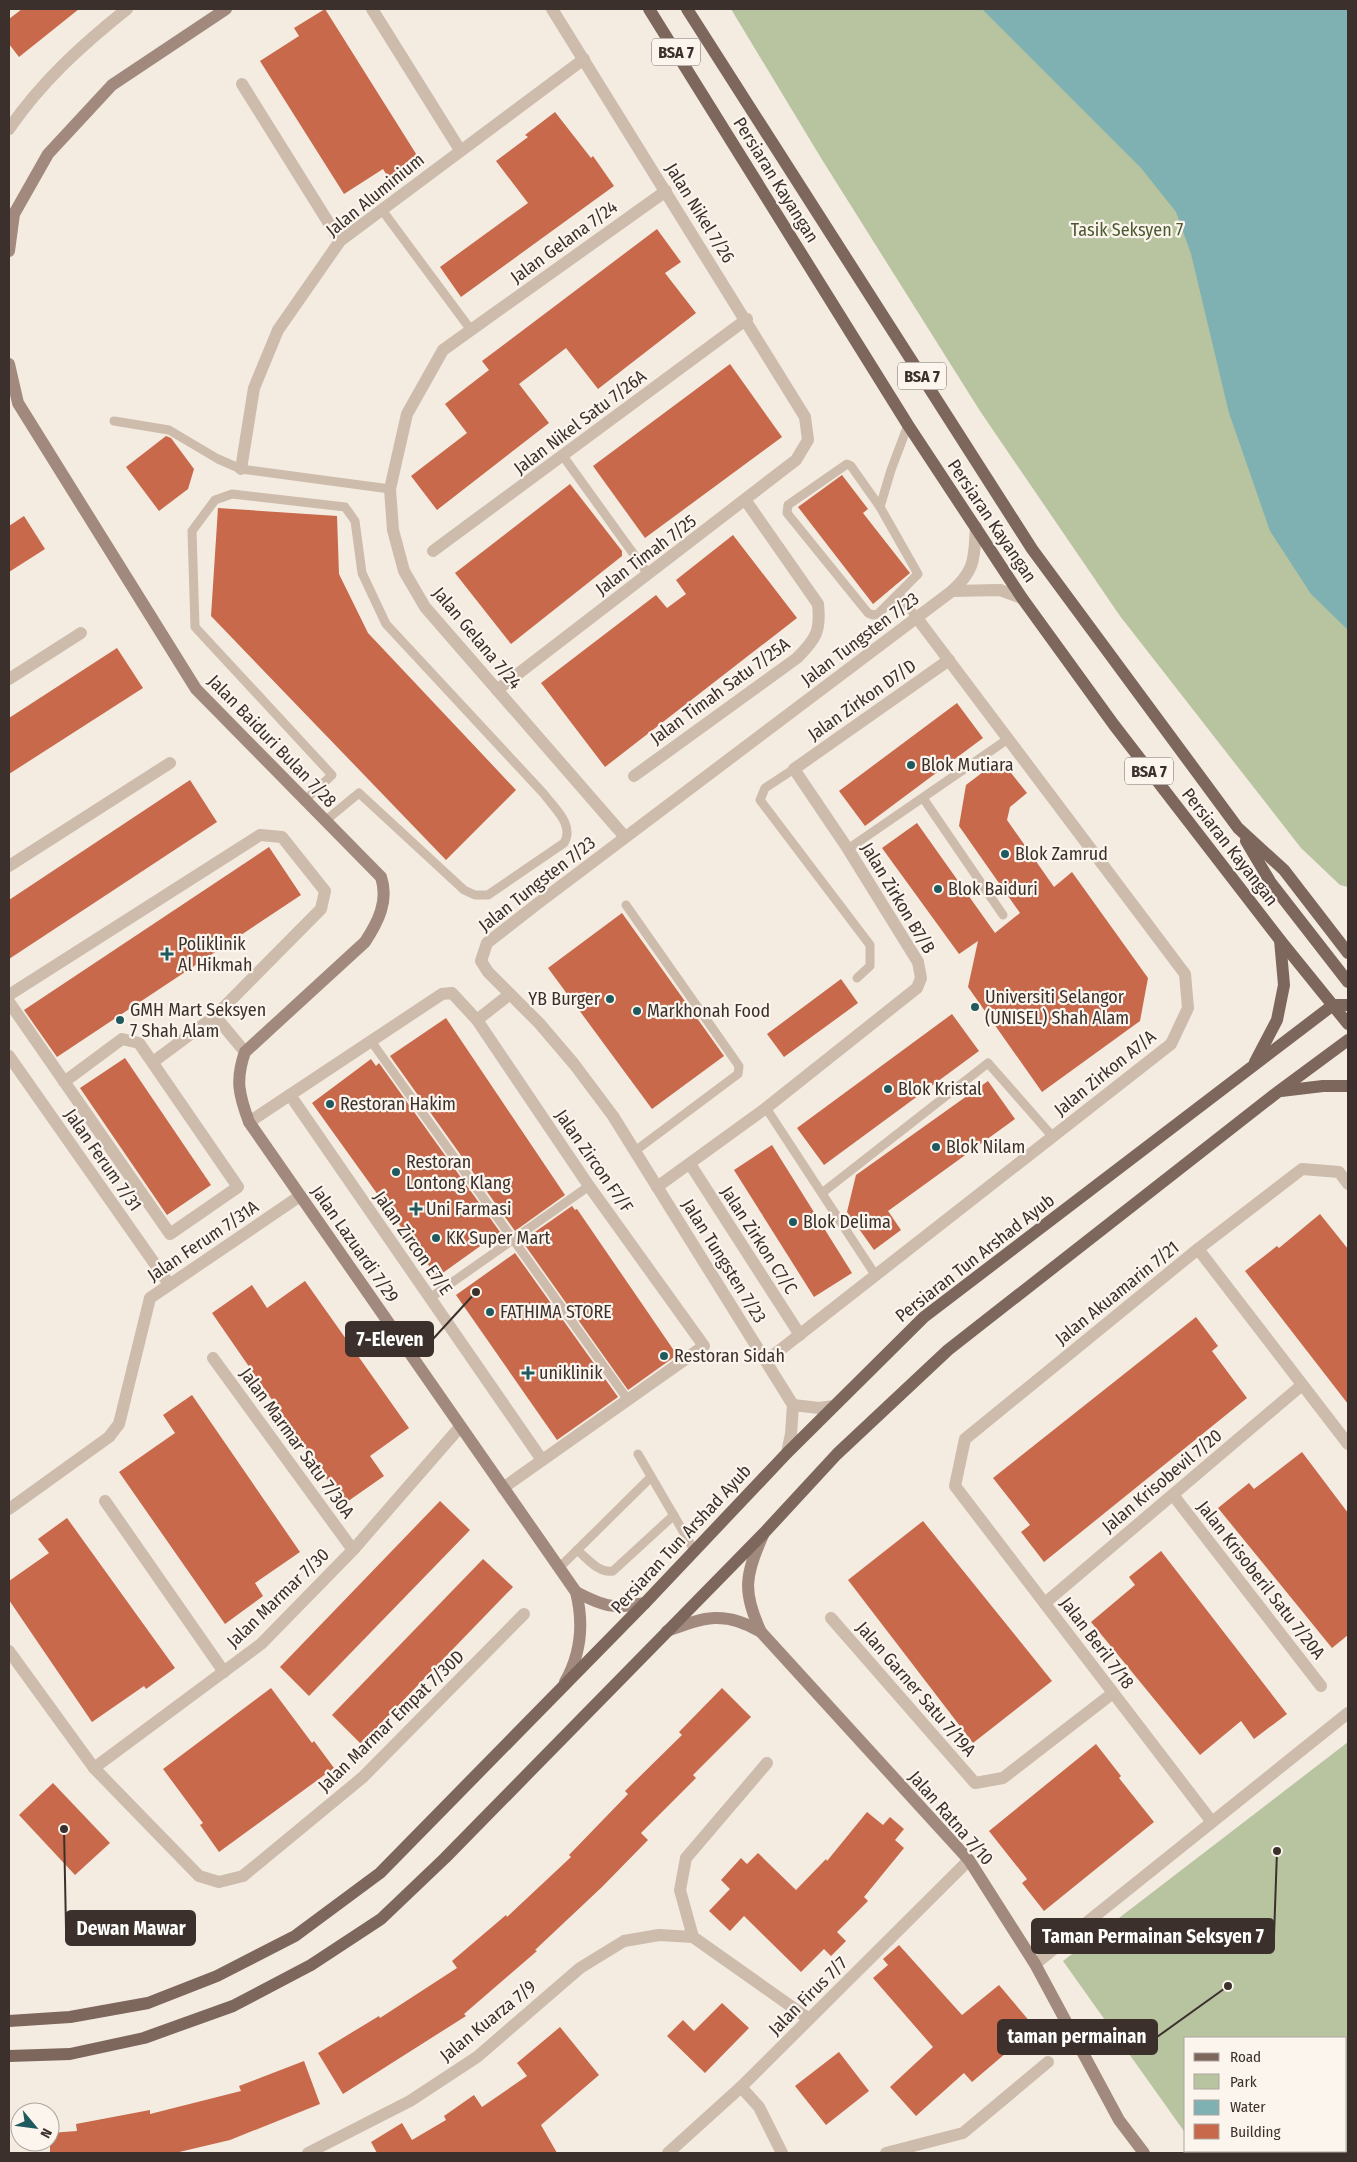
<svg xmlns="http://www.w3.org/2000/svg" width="1357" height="2162" viewBox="0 0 1357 2162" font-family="'Fira Sans Condensed',sans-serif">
	<rect width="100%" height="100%" fill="#f4ebe1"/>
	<!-- green -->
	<g fill="#b8c4a0">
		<polygon points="731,9 1348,9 1348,887 1340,885 1301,848 1120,616 980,411 821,158"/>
		<polygon points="1348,1742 1348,2153 1200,2153 1198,2151 1346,2151 1346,2038 1186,2038 1186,2134 1063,1961"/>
	</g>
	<!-- water -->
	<polygon fill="#7fb0b2" points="982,9 1348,9 1348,630 1311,594 1270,531 1229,413 1191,254 1176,212 1141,168"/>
	<!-- building -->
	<g fill="#c8694b">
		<polygon points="22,9 79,9 19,57 9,44 9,19"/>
		<polygon points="325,9 418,157 388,177 383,169 344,194 260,61 299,36 294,28"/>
		<polygon points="555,112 591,158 593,156 614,186 461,297 440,267 528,203 496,161 528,137 525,135"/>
		<polygon points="657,229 681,262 665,273 696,313 598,389 566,348 519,384 549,423 437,510 411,476 467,433 445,404 489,370 482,361"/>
		<polygon points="730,364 782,437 645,538 593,466"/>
		<polygon points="166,436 171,438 194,469 188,489 159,511 126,467"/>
		<polygon points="842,475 868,509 863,513 910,573 873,604 798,507"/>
		<polygon points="570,484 622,551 622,556 511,644 455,573"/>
		<polygon points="218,508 337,516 339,574 368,633 516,790 446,860 211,616"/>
		<polygon points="24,516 45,549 9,572 9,526"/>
		<polygon points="733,535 797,618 605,767 541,683 656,595 667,608 686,594 676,580"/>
		<polygon points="117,648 143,688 9,774 9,718"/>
		<polygon points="957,703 983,738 865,826 839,791"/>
		<polygon points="1000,759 1027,793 1010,807 1007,820 1054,887 1072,872 1148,978 1140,1021 1042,1092 968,987 978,941 959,954 882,848 917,823 995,933 1020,913 959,826 966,785"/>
		<polygon points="190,780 217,822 9,959 9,900"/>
		<polygon points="269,847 301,895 57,1057 24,1010"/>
		<polygon points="622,913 724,1056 652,1109 548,968"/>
		<polygon points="841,979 858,1003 784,1057 767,1034"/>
		<polygon points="952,1014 979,1051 824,1165 797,1128"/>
		<polygon points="446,1018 565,1195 515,1231 390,1056"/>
		<polygon points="125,1058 211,1185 167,1215 80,1088"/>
		<polygon points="371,1059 376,1066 379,1063 500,1232 437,1277 312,1103"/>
		<polygon points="988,1081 1015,1119 888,1211 901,1230 874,1250 847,1212 856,1175"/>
		<polygon points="772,1145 852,1273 814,1297 734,1170"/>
		<polygon points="572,1206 575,1210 577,1209 677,1355 628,1390 522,1241"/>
		<polygon points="1320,1214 1348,1249 1348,1404 1245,1271 1277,1246 1279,1248"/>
		<polygon points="515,1253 618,1397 557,1440 456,1295"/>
		<polygon points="305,1281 409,1428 370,1456 384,1476 344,1504 212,1313 252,1285 267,1308"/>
		<polygon points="1196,1317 1218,1346 1212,1351 1247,1398 1044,1562 1021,1532 1030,1525 993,1478"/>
		<polygon points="192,1395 300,1552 255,1583 263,1596 225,1624 119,1472 175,1433 163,1415"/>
		<polygon points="1302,1452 1348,1513 1348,1635 1332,1648 1218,1508 1249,1483 1254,1489"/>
		<polygon points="440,1501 470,1530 309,1696 280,1667"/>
		<polygon points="67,1518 175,1668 146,1689 144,1686 92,1722 9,1600 9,1581 49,1553 38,1539"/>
		<polygon points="923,1521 1052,1681 973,1743 848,1580"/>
		<polygon points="1161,1551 1287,1714 1254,1739 1241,1721 1200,1755 1091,1622 1135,1585 1129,1577"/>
		<polygon points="483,1559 513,1587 361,1744 332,1715"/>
		<polygon points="271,1688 312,1743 314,1741 334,1768 219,1852 200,1825 203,1823 163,1769"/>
		<polygon points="722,1688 751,1717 693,1775 696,1778 641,1833 648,1840 602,1887 535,1950 537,1951 464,2014 466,2016 343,2094 318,2053 379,2016 380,2018 457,1968 452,1961 506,1915 507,1917 571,1857 569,1855 628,1794 625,1791 682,1735 679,1732"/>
		<polygon points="1096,1744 1121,1776 1119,1778 1154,1822 1044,1911 1022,1883 1027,1879 989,1831"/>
		<polygon points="53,1783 110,1843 75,1875 19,1815"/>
		<polygon points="867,1812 883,1825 890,1817 904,1829 895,1840 904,1848 864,1897 868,1901 837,1932 846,1941 831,1956 824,1949 801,1972 744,1916 730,1931 709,1911 730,1889 721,1880 741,1858 747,1864 758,1853 796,1890 826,1859 827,1861"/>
		<polygon points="899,1945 962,2015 999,1985 1037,2030 1007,2054 1006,2053 972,2082 964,2073 916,2116 890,2087 933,2047 873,1978 888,1965 883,1959"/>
		<polygon points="722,2003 749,2028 705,2073 667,2036 683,2020 694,2031"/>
		<polygon points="560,2027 599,2075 541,2125 557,2153 377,2153 371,2142 402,2123 412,2140 446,2120 444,2116 474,2095 482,2107 527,2076 517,2063"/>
		<polygon points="839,2052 869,2091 826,2125 795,2086"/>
		<polygon points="304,2061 320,2104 230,2140 175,2153 50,2153 50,2133 77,2131 76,2124 150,2110 150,2114 241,2091 239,2086"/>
	</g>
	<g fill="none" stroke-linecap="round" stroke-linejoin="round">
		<!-- lane -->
		<g stroke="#cdbbac" stroke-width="9">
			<polyline points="382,210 471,330"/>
			<polyline points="114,421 169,430 218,459 241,469 390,489"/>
			<polyline points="563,456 648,574"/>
			<polygon points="847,464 851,466 880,507 918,574 878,614 873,615 868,613 787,513 788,505"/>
			<polyline points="880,507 891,470 908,425"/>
			<polyline points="899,595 917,618"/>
			<polyline points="794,769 765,788 760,800 870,945 870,966 857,978"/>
			<polyline points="923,798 1003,915"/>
			<path d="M304 801 332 775 195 627 192 531 215 500 232 494 345 507 355 521 362 573 386 624 544 794C554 808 575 825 564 843L488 895H475L464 890 359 793 325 821"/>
			<polyline points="848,849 1008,739"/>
			<polyline points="626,905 739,1066 738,1074 635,1151"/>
			<polyline points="371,1041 628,1400"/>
			<polyline points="766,1108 876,1276"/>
			<polyline points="822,1193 988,1063 1053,1137"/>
			<polyline points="430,1298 589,1186"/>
			<polyline points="638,1454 694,1550"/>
			<path d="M577 1550C587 1558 599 1574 613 1571L674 1515"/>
			<polyline points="559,1568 651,1477"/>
		</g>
		<!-- street -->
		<g stroke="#cdbbac" stroke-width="12">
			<polyline points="372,9 460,150"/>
			<polyline points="242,84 340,241"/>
			<path d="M9 129C41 82 83 44 127 9"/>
			<polyline points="241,469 254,388 278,330 340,241 584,59"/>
			<polyline points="433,551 747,319"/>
			<polyline points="952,591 1000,590 1022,598"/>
			<polyline points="9,679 81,633"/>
			<polyline points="497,690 796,460 808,440 805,417 552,9"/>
			<path d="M634 776 797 658C816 639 821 631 818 604L746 501"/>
			<polyline points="625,837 425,607 404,571 393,530 390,489 407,414 443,350 666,191"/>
			<polyline points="9,866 170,763"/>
			<polyline points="9,995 260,835 282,837 325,891 321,909 215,1016 153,1062"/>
			<polyline points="9,1002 170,1234 238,1187 139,1043 122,1039 64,1082"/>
			<polyline points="215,1016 245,1052"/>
			<polyline points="477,1020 510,994"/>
			<polyline points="9,1056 169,1284"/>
			<polyline points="290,1095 542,1460"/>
			<polyline points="249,1122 442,994 452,993 477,1020 589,1186 704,1346 503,1488"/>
			<polyline points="690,1164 800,1335"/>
			<polyline points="657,1187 766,1108 917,988 921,978 918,962 848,849 794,769 949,660"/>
			<polyline points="1198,1249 1348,1444"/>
			<polyline points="213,1358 353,1550"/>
			<polyline points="766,1361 1171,1044 1188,1008 1185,974 917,618"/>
			<polyline points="793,1405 819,1408 834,1406"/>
			<path d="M787 1453 791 1434 793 1405 613 1116 574 1064 539 1023 488 972 481 961 487 943 537 904 952 591C976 569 974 558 976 527"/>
			<polyline points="1173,1495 1321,1686"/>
			<polyline points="105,1501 224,1672"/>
			<polyline points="9,1509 109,1437 119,1424 150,1298 300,1196"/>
			<polyline points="1045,1603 1302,1385"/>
			<polyline points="831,1618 975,1783 1003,1778 1113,1693"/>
			<polyline points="9,1651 94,1768 199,1876 219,1882 243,1876 363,1777 524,1614"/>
			<polyline points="767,1763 686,1858 680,1890 693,1937 809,2019"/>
			<polyline points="94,1768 261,1644 353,1550 460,1427"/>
			<polyline points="1212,1822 955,1486 965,1439 1198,1249 1302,1169 1339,1172 1348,1184"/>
			<polyline points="1035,1964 1348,1713"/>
			<polyline points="741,2087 759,2107 782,2153"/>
			<polyline points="308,2153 410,2101 477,2057 580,1968 624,1941 659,1935 693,1937"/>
			<polyline points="668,2153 741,2087 969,1860"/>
			<polyline points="886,2153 963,2133 1048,2062"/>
		</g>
		<!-- secondary -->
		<g stroke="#a18a7d" stroke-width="12">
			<polyline points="9,251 14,214 48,154 112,85 226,9"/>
			<path d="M9 364 18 403 196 689 381 877C389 901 378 922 365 942L245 1052C235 1080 239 1095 249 1122L576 1592C584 1624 581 1654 565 1682"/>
			<path d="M576 1592C605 1607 613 1609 645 1603"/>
			<path d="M667 1631C704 1617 725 1610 761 1632L969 1860 1035 1964 1119 2120 1144 2153"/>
			<path d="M761 1632C742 1592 745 1575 763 1535"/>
		</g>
		<!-- primary -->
		<g stroke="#7d675c" stroke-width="12">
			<polyline points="649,9 908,425 1022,598 1114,725 1280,940 1348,1024"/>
			<polyline points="687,9 1032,549 1238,828 1284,870 1348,953"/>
			<polyline points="1246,841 1271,883 1348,982"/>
			<polyline points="1255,1062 1277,1020 1284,985 1280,940"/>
			<polyline points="1281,1091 1323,1086 1348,1086"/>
			<polyline points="9,2021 70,2017 148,2003 217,1976 295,1936 380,1873 645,1603 787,1453 924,1317 1333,1005 1348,1005"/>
			<polyline points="9,2056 70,2054 144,2038 233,2006 311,1965 381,1919 445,1858 764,1533 837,1454 948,1350 1279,1091 1348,1040"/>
		</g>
	</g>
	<!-- markers -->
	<g fill="#1f5a5e" stroke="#fbf5ee" stroke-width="2">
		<circle cx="911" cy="765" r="5"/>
		<circle cx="1005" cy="854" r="5"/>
		<circle cx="938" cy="889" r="5"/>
		<path d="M164.5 946.5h5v5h5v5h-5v5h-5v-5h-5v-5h5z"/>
		<circle cx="610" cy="999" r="5"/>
		<circle cx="975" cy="1007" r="5"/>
		<circle cx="637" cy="1011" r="5"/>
		<circle cx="120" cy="1020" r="5"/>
		<circle cx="888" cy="1089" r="5"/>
		<circle cx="330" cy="1104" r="5"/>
		<circle cx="936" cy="1147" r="5"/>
		<circle cx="396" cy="1172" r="5"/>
		<path d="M413.5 1201.5h5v5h5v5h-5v5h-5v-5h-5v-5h5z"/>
		<circle cx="793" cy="1222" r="5"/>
		<circle cx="436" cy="1238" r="5"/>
		<circle cx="490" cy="1312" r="5"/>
		<circle cx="664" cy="1356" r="5"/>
		<path d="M525.5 1365.5h5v5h5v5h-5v5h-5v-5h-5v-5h5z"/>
	</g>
	<g text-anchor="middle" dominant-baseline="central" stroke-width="4.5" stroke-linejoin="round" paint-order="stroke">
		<!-- shield labels -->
		<g fill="#fbf5ee" stroke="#756b66" stroke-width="1">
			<rect x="652" y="38.5" width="48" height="27" rx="4"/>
			<rect x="898" y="362.5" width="48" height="27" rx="4"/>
			<rect x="1125" y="757.5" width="48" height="27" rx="4"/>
		</g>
		<g font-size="16" font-weight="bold" fill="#3b302b">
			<text x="676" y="52">BSA 7</text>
			<text x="922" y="376">BSA 7</text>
			<text x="1149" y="771">BSA 7</text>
		</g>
		<!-- street labels -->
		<g font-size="18" fill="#3b302b" stroke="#fbf5ee">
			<text transform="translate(776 180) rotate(58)">Persiaran Kayangan</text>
			<text transform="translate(375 195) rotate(-39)">Jalan Aluminium</text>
			<text transform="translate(700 213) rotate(58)">Jalan Nikel 7/26</text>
			<text transform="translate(564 242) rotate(-36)">Jalan Gelana 7/24</text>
			<text transform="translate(580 422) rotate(-37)">Jalan Nikel Satu 7/26A</text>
			<text transform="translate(992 521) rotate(56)">Persiaran Kayangan</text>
			<text transform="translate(646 555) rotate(-37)">Jalan Timah 7/25</text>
			<text transform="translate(477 638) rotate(50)">Jalan Gelana 7/24</text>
			<text transform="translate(860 639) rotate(-37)">Jalan Tungsten 7/23</text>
			<text transform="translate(720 691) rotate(-36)">Jalan Timah Satu 7/25A</text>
			<text transform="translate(862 700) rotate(-35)">Jalan Zirkon D7/D</text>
			<text transform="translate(272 741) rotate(46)">Jalan Baiduri Bulan 7/28</text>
			<text transform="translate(1230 847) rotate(52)">Persiaran Kayangan</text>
			<text transform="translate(537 884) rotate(-38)">Jalan Tungsten 7/23</text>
			<text transform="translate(898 898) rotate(59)">Jalan Zirkon B7/B</text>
			<text transform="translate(1105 1073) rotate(-39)">Jalan Zirkon A7/A</text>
			<text transform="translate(103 1160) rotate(55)">Jalan Ferum 7/31</text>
			<text transform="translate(594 1161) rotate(55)">Jalan Zircon F7/F</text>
			<text transform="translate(759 1240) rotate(57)">Jalan Zirkon C7/C</text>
			<text transform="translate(203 1241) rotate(-34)">Jalan Ferum 7/31A</text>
			<text transform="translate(413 1243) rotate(55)">Jalan Zircon E7/E</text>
			<text transform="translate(355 1244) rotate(55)">Jalan Lazuardi 7/29</text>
			<text transform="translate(975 1258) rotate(-38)">Persiaran Tun Arshad Ayub</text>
			<text transform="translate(724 1261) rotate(58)">Jalan Tungsten 7/23</text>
			<text transform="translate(1117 1293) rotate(-39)">Jalan Akuamarin 7/21</text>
			<text transform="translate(297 1443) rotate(54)">Jalan Marmar Satu 7/30A</text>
			<text transform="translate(1162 1481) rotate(-40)">Jalan Krisobevil 7/20</text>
			<text transform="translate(681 1539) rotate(-47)">Persiaran Tun Arshad Ayub</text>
			<text transform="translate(1261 1580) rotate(52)">Jalan Krisoberil Satu 7/20A</text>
			<text transform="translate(278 1598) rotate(-44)">Jalan Marmar 7/30</text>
			<text transform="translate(1097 1643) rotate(53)">Jalan Beril 7/18</text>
			<text transform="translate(916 1689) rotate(49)">Jalan Garner Satu 7/19A</text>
			<text transform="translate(391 1721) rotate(-44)">Jalan Marmar Empat 7/30D</text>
			<text transform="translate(951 1818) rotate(49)">Jalan Ratna 7/10</text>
			<text transform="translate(808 1996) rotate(-45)">Jalan Firus 7/7</text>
			<text transform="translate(488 2021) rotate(-39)">Jalan Kuarza 7/9</text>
		</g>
		<!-- park labels -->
		<g font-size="18" fill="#4a5a2e" stroke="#fbf5ee">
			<text x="1127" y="230">Tasik Seksyen 7</text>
		</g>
		<!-- poi labels -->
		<g font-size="18" fill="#3b302b" stroke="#fbf5ee" text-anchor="start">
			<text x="921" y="765">Blok Mutiara</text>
			<text x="1015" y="854">Blok Zamrud</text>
			<text x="948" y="889">Blok Baiduri</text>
			<text x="178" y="944">Poliklinik<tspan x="178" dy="21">Al Hikmah</tspan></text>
			<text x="985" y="997">Universiti Selangor<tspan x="985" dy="21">(UNISEL) Shah Alam</tspan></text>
			<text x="600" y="999" text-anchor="end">YB Burger</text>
			<text x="130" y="1010">GMH Mart Seksyen<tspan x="130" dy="21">7 Shah Alam</tspan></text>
			<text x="647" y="1011">Markhonah Food</text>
			<text x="898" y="1089">Blok Kristal</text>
			<text x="340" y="1104">Restoran Hakim</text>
			<text x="946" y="1147">Blok Nilam</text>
			<text x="406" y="1162">Restoran<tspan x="406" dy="21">Lontong Klang</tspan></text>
			<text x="426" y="1209">Uni Farmasi</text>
			<text x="803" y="1222">Blok Delima</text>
			<text x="446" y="1238">KK Super Mart</text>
			<text x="500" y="1312">FATHIMA STORE</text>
			<text x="674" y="1356">Restoran Sidah</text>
			<text x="539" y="1373">uniklinik</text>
		</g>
	</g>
	<!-- callouts -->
	<path fill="none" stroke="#3b302b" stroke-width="2" d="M476 1292L433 1339M64 1829L66 1928M1277 1851L1274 1936M1228 1986L1157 2037"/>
	<g fill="#3b302b" stroke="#fbf5ee" stroke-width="2">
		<circle cx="476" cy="1292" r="5"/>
		<circle cx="64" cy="1829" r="5"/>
		<circle cx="1277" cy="1851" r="5"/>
		<circle cx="1228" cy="1986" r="5"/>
	</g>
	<g fill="#3b302b" stroke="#3b302b" stroke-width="2">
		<rect x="346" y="1322" width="87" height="34" rx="5"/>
		<rect x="66" y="1911" width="129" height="34" rx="5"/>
		<rect x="1032" y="1919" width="242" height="34" rx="5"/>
		<rect x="998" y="2020" width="159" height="34" rx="5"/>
	</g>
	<g font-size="19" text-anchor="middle" font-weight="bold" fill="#fff">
		<text x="390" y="1346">7-Eleven</text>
		<text x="131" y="1935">Dewan Mawar</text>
		<text x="1153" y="1943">Taman Permainan Seksyen 7</text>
		<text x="1077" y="2043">taman permainan</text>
	</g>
	<!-- border -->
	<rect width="1357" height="2162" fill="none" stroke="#3b302b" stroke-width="20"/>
	<!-- legend -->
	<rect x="1184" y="2037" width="162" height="115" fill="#fbf5ee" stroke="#aea6a0"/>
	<rect x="1194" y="2053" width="25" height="8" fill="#7d675c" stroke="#aea6a0"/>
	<text x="1230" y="2062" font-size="15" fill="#3b302b">Road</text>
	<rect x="1194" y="2074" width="25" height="15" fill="#b8c4a0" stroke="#aea6a0"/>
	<text x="1230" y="2087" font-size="15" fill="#3b302b">Park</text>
	<rect x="1194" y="2100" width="25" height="15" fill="#7fb0b2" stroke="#aea6a0"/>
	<text x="1230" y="2112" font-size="15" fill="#3b302b">Water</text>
	<rect x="1194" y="2124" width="25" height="15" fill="#c8694b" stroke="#aea6a0"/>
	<text x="1230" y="2137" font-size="15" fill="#3b302b">Building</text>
	<!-- north arrow -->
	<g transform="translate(35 2127) rotate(119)"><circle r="24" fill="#fbf5ee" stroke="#aea6a0"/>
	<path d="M0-4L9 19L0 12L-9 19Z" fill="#1f5a5e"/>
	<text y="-8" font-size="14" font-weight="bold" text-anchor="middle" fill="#3b302b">N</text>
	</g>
</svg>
